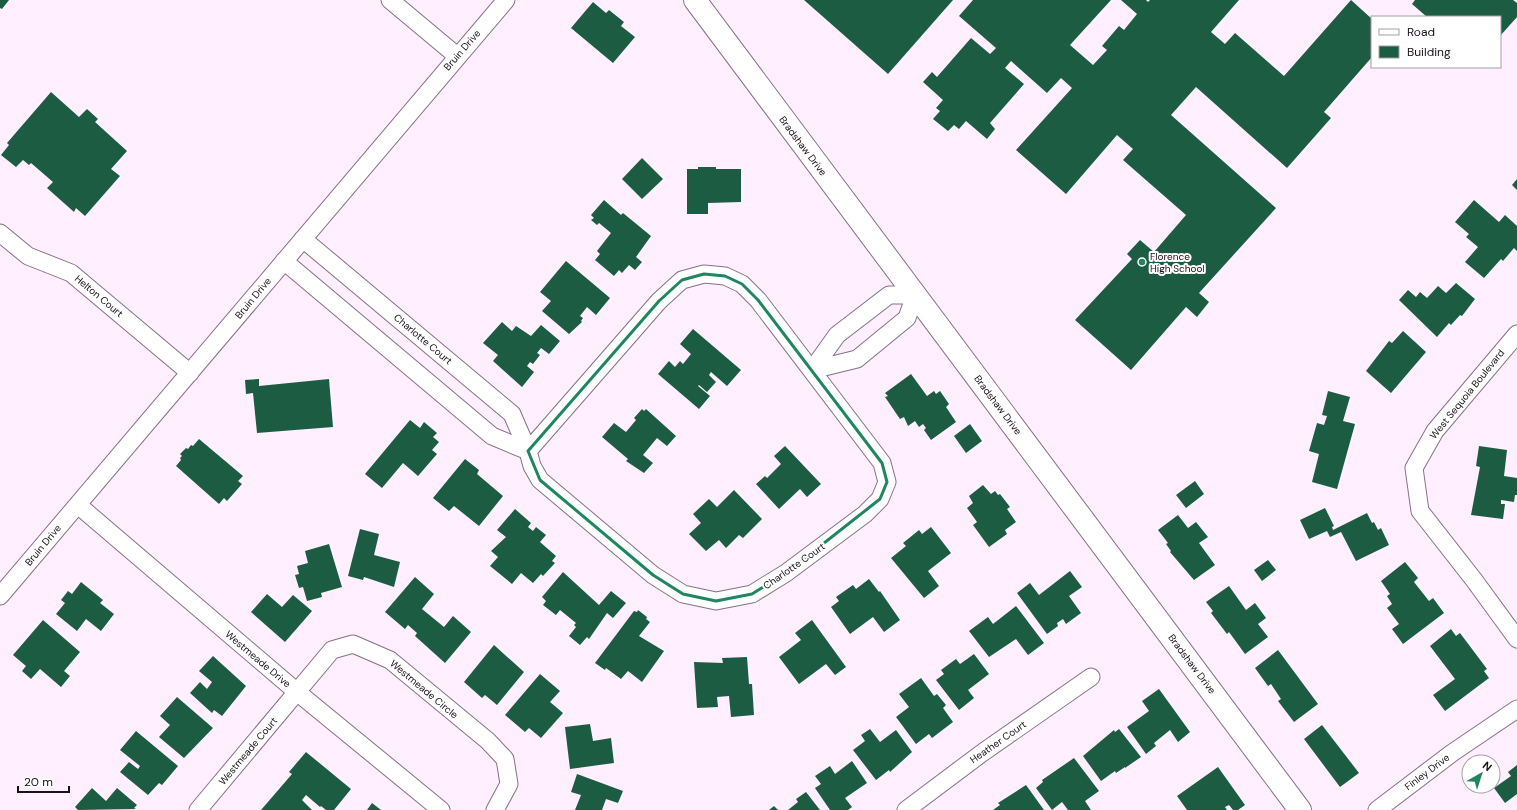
<svg xmlns="http://www.w3.org/2000/svg" width="1517" height="810" viewBox="0 0 1517 810" font-family="'DM Sans',sans-serif">
	<rect width="100%" height="100%" fill="#ffefff"/>
	<!-- building -->
	<g fill="#1c5c43">
		<polygon points="0,0 9,0 2,9 0,8"/>
		<polygon points="804,0 953,0 888,74"/>
		<polygon points="973,0 1111,0 1070,45 1093,65 1107,50 1102,46 1119,26 1124,30 1137,14 1121,0 1146,0 1148,2 1150,0 1239,0 1211,32 1225,44 1235,33 1284,76 1351,0 1372,19 1372,57 1324,112 1331,118 1287,168 1196,87 1171,115 1276,208 1199,293 1209,302 1197,317 1186,307 1131,370 1075,320 1132,259 1127,254 1140,240 1154,252 1186,215 1123,160 1133,149 1117,135 1066,194 1016,150 1072,88 1061,78 1047,93 1011,61 1005,68 1024,84 990,123 995,129 987,139 966,121 959,129 954,125 948,131 933,119 940,111 936,108 943,100 923,82 932,72 937,77 971,38 990,54 996,48 959,16"/>
		<polygon points="1415,0 1513,0 1517,3 1517,17 1500,36 1500,17 1427,17 1412,4"/>
		<polygon points="593,2 606,13 609,10 624,22 621,26 635,37 613,63 571,28"/>
		<polygon points="51,92 79,117 87,109 98,119 95,122 127,151 111,169 120,176 85,216 76,208 74,212 47,188 53,182 31,163 29,165 23,160 16,167 1,155 9,145 7,143"/>
		<polygon points="642,158 663,179 642,199 622,179"/>
		<polygon points="698,167 716,167 716,169 741,169 741,202 708,203 708,214 687,214 687,169 698,169"/>
		<polygon points="1517,179 1517,190 1512,185"/>
		<polygon points="604,200 621,215 623,213 651,236 636,257 642,262 635,270 629,265 622,273 619,270 614,276 595,260 600,254 597,251 611,233 599,223 597,225 591,220 594,218 591,215"/>
		<polygon points="1474,200 1499,222 1505,215 1517,226 1517,251 1514,248 1503,261 1501,259 1484,278 1465,262 1478,247 1466,237 1469,234 1455,222"/>
		<polygon points="566,261 610,298 596,315 587,307 580,316 583,318 581,321 582,322 569,334 542,311 551,301 540,292"/>
		<polygon points="1456,283 1475,299 1462,316 1460,315 1451,325 1449,323 1437,337 1399,300 1408,290 1416,297 1420,292 1427,298 1438,286 1446,293"/>
		<polygon points="502,322 512,331 516,326 531,336 541,325 560,341 549,354 541,348 537,353 540,355 533,364 530,362 527,366 534,372 522,387 493,361 498,355 483,343"/>
		<polygon points="693,329 741,370 727,386 711,372 709,375 716,382 707,392 699,385 698,386 710,396 699,409 658,374 669,361 675,367 680,361 683,364 691,354 680,344"/>
		<polygon points="1403,331 1426,352 1391,393 1366,371 1389,341 1392,343"/>
		<polygon points="911,374 927,396 934,391 936,394 940,391 949,404 946,407 956,422 931,440 924,430 926,428 923,424 919,427 915,421 908,426 904,417 900,419 885,397 888,396 885,393"/>
		<polygon points="259,379 259,386 329,379 333,427 257,433 253,393 246,394 245,380"/>
		<polygon points="1328,391 1350,397 1343,421 1355,424 1337,489 1312,482 1319,454 1309,451 1317,423 1324,425 1327,416 1322,415"/>
		<polygon points="642,409 644,411 646,409 676,436 667,446 657,438 643,455 653,463 644,473 626,461 628,459 602,437 614,423 626,432 636,420 634,418"/>
		<polygon points="410,420 420,428 424,422 437,433 433,437 439,442 432,450 437,454 418,476 403,463 382,488 365,474"/>
		<polygon points="970,424 982,441 966,453 954,436"/>
		<polygon points="199,439 243,476 238,481 242,484 227,501 224,498 219,504 176,466 181,460 180,458 182,456 180,454 186,448 188,449 191,445 193,446"/>
		<polygon points="785,446 821,484 807,497 800,489 779,509 756,484 765,476 767,478 781,464 774,456"/>
		<polygon points="1479,446 1507,450 1504,476 1517,478 1517,495 1515,495 1514,502 1501,500 1501,504 1505,504 1503,519 1471,515 1480,467 1476,466"/>
		<polygon points="465,459 479,470 477,474 503,496 479,526 454,506 449,511 433,498"/>
		<polygon points="1195,481 1204,494 1186,508 1176,495"/>
		<polygon points="983,485 991,494 995,491 998,495 1000,494 1010,507 1007,509 1016,522 1005,530 1007,534 989,547 973,525 977,522 967,508 973,503 969,496"/>
		<polygon points="734,490 762,519 743,538 739,535 726,548 719,540 706,551 689,534 701,523 693,514 709,499 717,507"/>
		<polygon points="1325,508 1334,526 1332,527 1333,530 1367,513 1372,523 1374,522 1378,530 1381,528 1389,545 1356,561 1341,532 1330,537 1327,531 1309,539 1300,520"/>
		<polygon points="515,509 531,523 528,527 533,531 536,527 546,535 540,542 556,556 552,561 555,563 543,576 541,574 533,583 521,573 512,584 490,566 498,557 491,551 506,537 497,530"/>
		<polygon points="1178,515 1188,528 1196,522 1208,537 1199,543 1215,565 1194,580 1170,552 1171,551 1166,544 1168,543 1158,530"/>
		<polygon points="931,527 951,553 928,571 939,586 924,598 891,558 906,546 903,543 919,530 922,534"/>
		<polygon points="360,529 379,534 374,555 400,562 394,587 364,577 363,580 348,576"/>
		<polygon points="329,544 342,587 321,593 322,597 307,601 303,587 299,588 295,575 299,574 297,566 308,563 305,551"/>
		<polygon points="1268,560 1276,570 1262,581 1254,570"/>
		<polygon points="1405,562 1418,578 1414,582 1429,601 1433,598 1444,613 1403,644 1392,629 1399,624 1387,608 1392,604 1387,596 1390,594 1381,581"/>
		<polygon points="1070,571 1082,587 1069,596 1081,613 1066,624 1063,619 1057,623 1058,626 1047,634 1017,593 1030,583 1039,595"/>
		<polygon points="563,572 599,605 611,591 626,603 613,618 607,613 589,639 587,637 580,645 569,636 576,627 574,625 576,623 560,610 556,615 543,605 546,601 542,597"/>
		<polygon points="415,577 434,594 422,609 444,627 453,616 471,632 445,663 415,636 417,633 408,625 405,629 385,612"/>
		<polygon points="869,579 879,592 880,591 900,620 884,632 873,617 850,634 831,607 839,601 836,597 853,585 856,589"/>
		<polygon points="81,582 103,600 100,603 114,614 101,631 86,619 77,631 56,614 65,603 61,600 68,591 72,594"/>
		<polygon points="1229,586 1246,610 1255,603 1266,618 1258,624 1268,637 1245,654 1229,632 1227,634 1211,613 1213,611 1206,602"/>
		<polygon points="267,594 282,607 293,595 312,611 285,642 251,612"/>
		<polygon points="1016,606 1044,643 1028,655 1016,639 989,657 969,631 988,617 993,624"/>
		<polygon points="638,610 647,617 646,619 650,622 639,636 664,651 642,682 628,671 621,679 606,668 605,670 595,663 634,611 637,612"/>
		<polygon points="43,620 80,652 64,671 70,676 61,687 40,669 31,679 22,671 26,666 13,655"/>
		<polygon points="812,620 846,667 835,675 826,664 799,684 779,657 801,640 795,633"/>
		<polygon points="1451,629 1456,636 1460,633 1487,669 1484,671 1489,678 1445,711 1433,695 1455,679 1430,646"/>
		<polygon points="494,645 524,672 497,705 485,695 482,698 464,682"/>
		<polygon points="1278,650 1318,704 1294,722 1278,701 1281,699 1271,684 1268,686 1255,668"/>
		<polygon points="974,654 989,674 968,690 974,698 959,710 936,680 944,674 941,670 956,659 960,664"/>
		<polygon points="213,656 246,686 222,716 214,710 212,713 190,693 200,682 207,689 212,682 199,671"/>
		<polygon points="747,657 749,684 752,684 754,715 731,717 729,696 717,697 718,707 697,708 694,662 723,663 722,658"/>
		<polygon points="540,674 560,691 550,702 563,713 541,738 529,728 525,732 505,715"/>
		<polygon points="921,678 934,696 937,694 946,705 943,708 953,722 932,738 929,734 916,744 896,717 909,707 899,694"/>
		<polygon points="1159,689 1190,732 1178,742 1170,730 1154,743 1156,746 1146,754 1127,727 1149,711 1142,701"/>
		<polygon points="177,697 213,728 184,758 159,737 170,725 160,716"/>
		<polygon points="590,724 593,741 611,738 614,763 570,769 565,727"/>
		<polygon points="1322,725 1359,773 1340,787 1304,739"/>
		<polygon points="870,729 880,742 896,730 912,752 890,772 889,770 876,780 853,750 865,741 861,735"/>
		<polygon points="1119,729 1141,757 1125,768 1125,767 1116,773 1115,771 1101,781 1083,756 1114,730 1115,732"/>
		<polygon points="136,731 178,766 162,785 159,783 148,795 120,772 129,762 138,769 140,766 120,750"/>
		<polygon points="306,752 351,789 334,810 326,810 321,806 320,807 306,795 302,800 312,810 261,810 292,774 289,772"/>
		<polygon points="1074,758 1099,791 1085,801 1091,810 1068,810 1062,802 1052,810 1036,788 1043,782 1042,780"/>
		<polygon points="852,761 867,783 845,798 852,807 848,810 830,810 815,788 821,784 815,776 830,766 835,774"/>
		<polygon points="1517,765 1517,794 1505,803 1494,788 1511,776 1508,772"/>
		<polygon points="1218,767 1245,805 1238,810 1233,810 1229,805 1225,807 1227,810 1187,810 1177,796"/>
		<polygon points="577,774 623,791 618,803 606,799 602,810 575,810 581,795 571,792"/>
		<polygon points="1026,785 1044,810 993,810 1000,805 998,803"/>
		<polygon points="92,788 106,801 117,788 137,805 134,808 136,809 78,810 75,807"/>
		<polygon points="806,792 820,810 788,810 798,802 796,799"/>
		<polygon points="372,803 381,810 367,810"/>
		<polygon points="774,806 778,810 769,810"/>
	</g>
	<g fill="none" stroke-linecap="round" stroke-linejoin="round">
		<defs>
			<g id="street">
				<polyline points="390,0 457,56"/>
				<polyline points="0,233 28,256 71,273 190,373"/>
				<polyline points="303,239 512,414 528,451 532,466 540,480 653,575 683,594 716,601 752,594 786,573 865,514 880,499 887,482 882,463 758,300 742,284 725,276 704,274 682,280 659,301 528,451"/>
				<polyline points="284,261 492,436 528,451"/>
				<polygon points="889,295 915,295 907,318 857,359 812,370 837,335"/>
				<polyline points="1517,334 1435,431 1414,468 1420,511 1474,580 1517,639"/>
				<polyline points="78,505 297,692 441,810"/>
				<polyline points="0,596 506,0"/>
				<polyline points="198,810 332,650 353,644 390,660 488,741 505,759 509,784 495,810"/>
				<polyline points="906,810 982,753 1091,677"/>
				<polyline points="1377,810 1452,753 1517,709"/>
			</g>
			<polyline id="secondary" points="695,0 1300,810"/>
		</defs>
		<!-- street casing -->
		<use href="#street" stroke="#877087" stroke-width="19"/>
		<!-- secondary casing -->
		<use href="#secondary" stroke="#877087" stroke-width="24"/>
		<!-- street -->
		<use href="#street" stroke="#fff" stroke-width="17"/>
		<!-- secondary -->
		<use href="#secondary" stroke="#fff" stroke-width="22"/>
	</g>
	<!-- marked area -->
	<path fill="none" stroke="#1f8661" stroke-width="3" stroke-linejoin="round" d="M704 274 725 276 742 284 758 300 882 463 887 482 880 499 786 573 752 594 716 601 683 594 653 575 540 480 528 451 659 301 682 280Z"/>
	<!-- markers -->
	<circle fill="#1f8661" stroke="#fff" stroke-width="1.5" cx="1142" cy="262" r="4"/>
	<g text-anchor="middle" dominant-baseline="central" stroke-width="4" stroke-linejoin="round" paint-order="stroke">
		<!-- street labels -->
		<g font-size="10" fill="#191019" stroke="#fff">
			<text transform="translate(462 50) rotate(-49)">Bruin Drive</text>
			<text transform="translate(803 146) rotate(53)">Bradshaw Drive</text>
			<text transform="translate(99 296) rotate(40)">Helton Court</text>
			<text transform="translate(253 298) rotate(-50)">Bruin Drive</text>
			<text transform="translate(423 339) rotate(40)">Charlotte Court</text>
			<text transform="translate(1467 394) rotate(-51)">West Sequoia Boulevard</text>
			<text transform="translate(998 405) rotate(53)">Bradshaw Drive</text>
			<text transform="translate(43 545) rotate(-50)">Bruin Drive</text>
			<text transform="translate(794 566) rotate(-35)">Charlotte Court</text>
			<text transform="translate(258 659) rotate(40)">Westmeade Drive</text>
			<text transform="translate(1192 664) rotate(53)">Bradshaw Drive</text>
			<text transform="translate(424 689) rotate(40)">Westmeade Circle</text>
			<text transform="translate(998 742) rotate(-35)">Heather Court</text>
			<text transform="translate(248 751) rotate(-50)">Westmeade Court</text>
			<text transform="translate(1427 772) rotate(-37)">Finley Drive</text>
		</g>
		<!-- poi labels -->
		<g font-size="10" fill="#191019" stroke="#fff" text-anchor="start">
			<text x="1150" y="256">Florence<tspan x="1150" dy="12">High School</tspan></text>
		</g>
	</g>
	<!-- legend -->
	<rect x="1371" y="16" width="130" height="52" fill="#ffffff" stroke="#a39fa3"/>
	<rect x="1379" y="29" width="20" height="6" fill="#ffffff" stroke="#a39fa3"/>
	<text x="1407" y="36" font-size="12" fill="#191019">Road</text>
	<rect x="1379" y="46" width="20" height="12" fill="#1c5c43" stroke="#a39fa3"/>
	<text x="1407" y="56" font-size="12" fill="#191019">Building</text>
	<!-- north arrow -->
	<g transform="translate(1481 774) rotate(39)"><circle r="19" fill="#ffffff" stroke="#a39fa3"/>
	<path d="M0-3L7 15L0 10L-7 15Z" fill="#1f8661"/>
	<text y="-6" font-size="11" font-weight="bold" text-anchor="middle" fill="#191019">N</text>
	</g>
	<!-- scale -->
	<path d="M18 786v6h51v-6" fill="none" stroke="#191019" stroke-width="2"/>
	<text x="24" y="786" font-size="12" fill="#191019" stroke="#ffffff" stroke-width="3" paint-order="stroke">20 m</text>
</svg>
